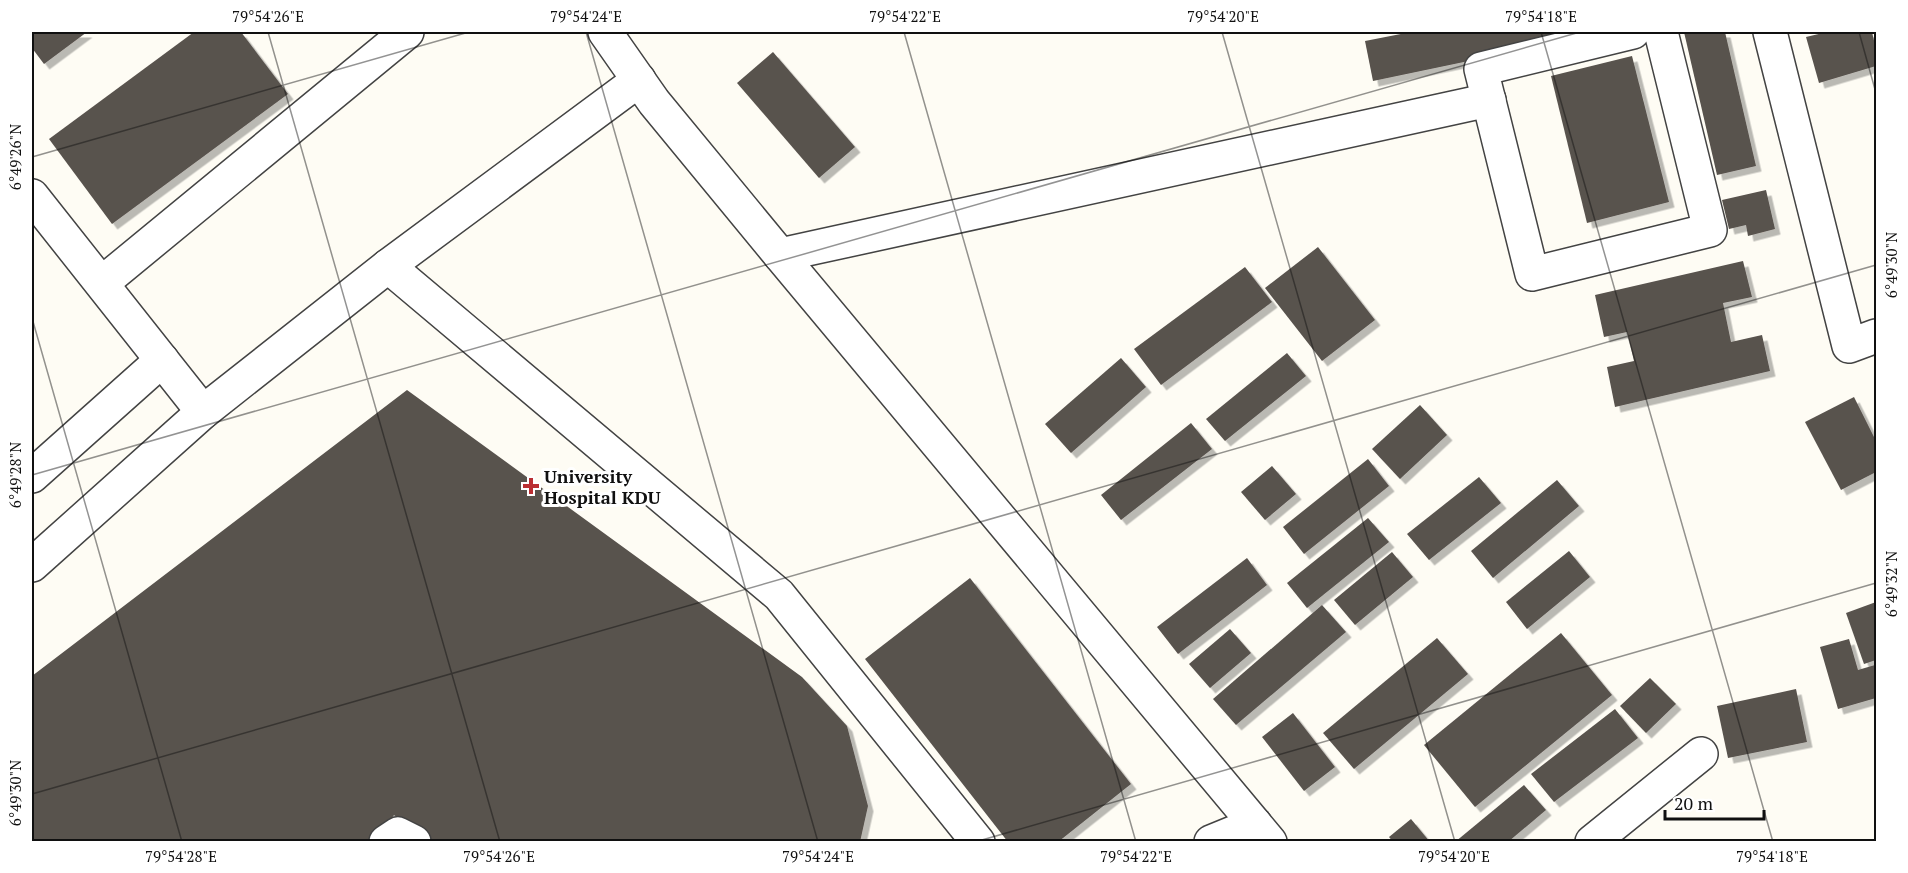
<svg xmlns="http://www.w3.org/2000/svg" width="1908" height="873" viewBox="0 0 1908 873" font-family="'PT Serif',serif">
	<defs>
		<filter id="shadow"><feDropShadow dx="5.5" dy="5.5" stdDeviation="0" flood-color="#0004"/></filter>
	</defs>
	<rect width="100%" height="100%" fill="#fefcf4"/>
	<!-- building -->
	<g fill="#58524d" filter="url(#shadow)">
		<polygon points="32,32 87,32 44,64 32,48"/>
		<polygon points="194,32 241,32 288,94 112,224 49,139"/>
		<polygon points="1411,32 1602,32 1603,33 1373,81 1365,41"/>
		<polygon points="1684,32 1725,32 1756,166 1717,175"/>
		<polygon points="1827,32 1872,32 1876,49 1876,66 1819,83 1806,37"/>
		<polygon points="773,52 855,147 819,178 737,83"/>
		<polygon points="1632,56 1669,202 1587,223 1551,76"/>
		<polygon points="1766,190 1775,229 1748,236 1746,225 1729,229 1722,200"/>
		<polygon points="1318,247 1375,320 1322,361 1265,288"/>
		<polygon points="1743,261 1752,297 1723,303 1731,342 1762,335 1770,371 1615,407 1607,367 1634,361 1627,332 1604,337 1595,295"/>
		<polygon points="1245,267 1272,302 1161,385 1134,349"/>
		<polygon points="1287,353 1306,376 1225,441 1206,419"/>
		<polygon points="1121,358 1146,387 1071,453 1045,424"/>
		<polygon points="407,390 802,677 847,726 868,806 860,842 430,842 394,815 374,842 32,842 32,676"/>
		<polygon points="1854,397 1876,441 1876,472 1841,490 1805,422"/>
		<polygon points="1420,405 1447,435 1400,479 1372,449"/>
		<polygon points="1191,423 1212,449 1121,520 1101,495"/>
		<polygon points="1368,459 1389,486 1304,554 1283,527"/>
		<polygon points="1272,466 1296,494 1265,520 1241,492"/>
		<polygon points="1479,477 1501,503 1429,560 1407,534"/>
		<polygon points="1557,480 1579,506 1493,578 1471,551"/>
		<polygon points="1368,518 1389,542 1307,608 1287,583"/>
		<polygon points="1569,551 1590,577 1527,629 1506,602"/>
		<polygon points="1392,552 1413,577 1355,625 1334,600"/>
		<polygon points="1247,558 1267,585 1178,654 1157,627"/>
		<polygon points="970,578 1131,784 1058,842 1008,842 865,659"/>
		<polygon points="1876,602 1876,660 1864,664 1846,613"/>
		<polygon points="1322,605 1346,632 1236,725 1213,699"/>
		<polygon points="1230,629 1251,653 1210,688 1189,664"/>
		<polygon points="1561,633 1612,695 1475,807 1424,745"/>
		<polygon points="1437,638 1468,674 1354,769 1323,733"/>
		<polygon points="1849,639 1858,670 1875,665 1876,698 1838,709 1820,647"/>
		<polygon points="1650,678 1676,704 1646,733 1620,706"/>
		<polygon points="1796,689 1807,742 1728,758 1717,706"/>
		<polygon points="1615,709 1638,738 1554,802 1531,774"/>
		<polygon points="1293,713 1335,767 1304,791 1262,737"/>
		<polygon points="1524,785 1546,810 1508,842 1455,842"/>
		<polygon points="1411,819 1430,842 1393,842 1389,837"/>
	</g>
	<g fill="none" stroke-linecap="round" stroke-linejoin="round">
		<defs>
			<g id="minor">
				<polyline points="605,32 654,102 780,255 1270,842"/>
				<polyline points="1633,32 1481,69 1532,274 1710,230 1661,32"/>
				<polyline points="1770,32 1849,346 1876,336"/>
				<polyline points="32,196 203,412"/>
				<polyline points="780,255 1489,100"/>
				<polyline points="388,266 779,595 978,842"/>
				<polyline points="102,283 407,32"/>
				<polyline points="32,476 162,360"/>
				<polyline points="32,565 203,412 388,266 639,80"/>
				<polyline points="386,842 398,834 414,842"/>
				<polyline points="1211,842 1255,824"/>
				<polyline points="1592,842 1701,754"/>
			</g>
		</defs>
		<!-- minor casing -->
		<use href="#minor" stroke="#434343" stroke-width="36"/>
		<!-- minor -->
		<use href="#minor" stroke="#fff" stroke-width="33"/>
	</g>
	<!-- ticks -->
	<path fill="none" stroke="#101010" stroke-width="1.5" stroke-opacity="0.45" d="M268 32 500 842M586 32 818 842M904 32 1136 842M1222 32 1455 842M1541 32 1773 842M1859 32 1876 93M32 157 469 32M32 318 182 842M32 475 1580 32M32 794 1876 265M975 842 1876 583"/>
	<!-- markers -->
	<path fill="#ba2e32" stroke="#fff" stroke-width="2" d="M528 477h6v6h6v6h-6v6h-6v-6h-6v-6h6z"/>
	<g text-anchor="middle" dominant-baseline="central" stroke-width="6" stroke-linejoin="round" paint-order="stroke">
		<!-- poi labels -->
		<g font-size="18" font-weight="bold" fill="#101010" stroke="#fff" text-anchor="start">
			<text x="544" y="476">University<tspan x="544" dy="21">Hospital KDU</tspan></text>
		</g>
	</g>
	<!-- border -->
	<rect width="1908" height="873" fill="none" stroke="#ffffff" stroke-width="66"/>
	<!-- scale -->
	<path d="M1665 810v9h99v-9" fill="none" stroke="#101010" stroke-width="3"/>
	<text x="1674" y="810" font-size="18" fill="#101010" stroke="#ffffff" stroke-width="4.5" paint-order="stroke">20 m</text>
	<rect x="33" y="33" width="1842" height="807" fill="none" stroke="#101010" stroke-width="2"/>
	<g font-size="15" text-anchor="middle" fill="#101010">
		<text x="268" y="22">79°54'26"E</text>
		<text x="586" y="22">79°54'24"E</text>
		<text x="905" y="22">79°54'22"E</text>
		<text x="1223" y="22">79°54'20"E</text>
		<text x="1541" y="22">79°54'18"E</text>
		<text transform="translate(16 157) rotate(-90)" y="5">6°49'26"N</text>
		<text transform="translate(1892 265) rotate(-90)" y="5">6°49'30"N</text>
		<text transform="translate(16 475) rotate(-90)" y="5">6°49'28"N</text>
		<text transform="translate(1892 584) rotate(-90)" y="5">6°49'32"N</text>
		<text transform="translate(16 793) rotate(-90)" y="5">6°49'30"N</text>
		<text x="181" y="862">79°54'28"E</text>
		<text x="499" y="862">79°54'26"E</text>
		<text x="818" y="862">79°54'24"E</text>
		<text x="1136" y="862">79°54'22"E</text>
		<text x="1454" y="862">79°54'20"E</text>
		<text x="1772" y="862">79°54'18"E</text>
	</g>
</svg>
